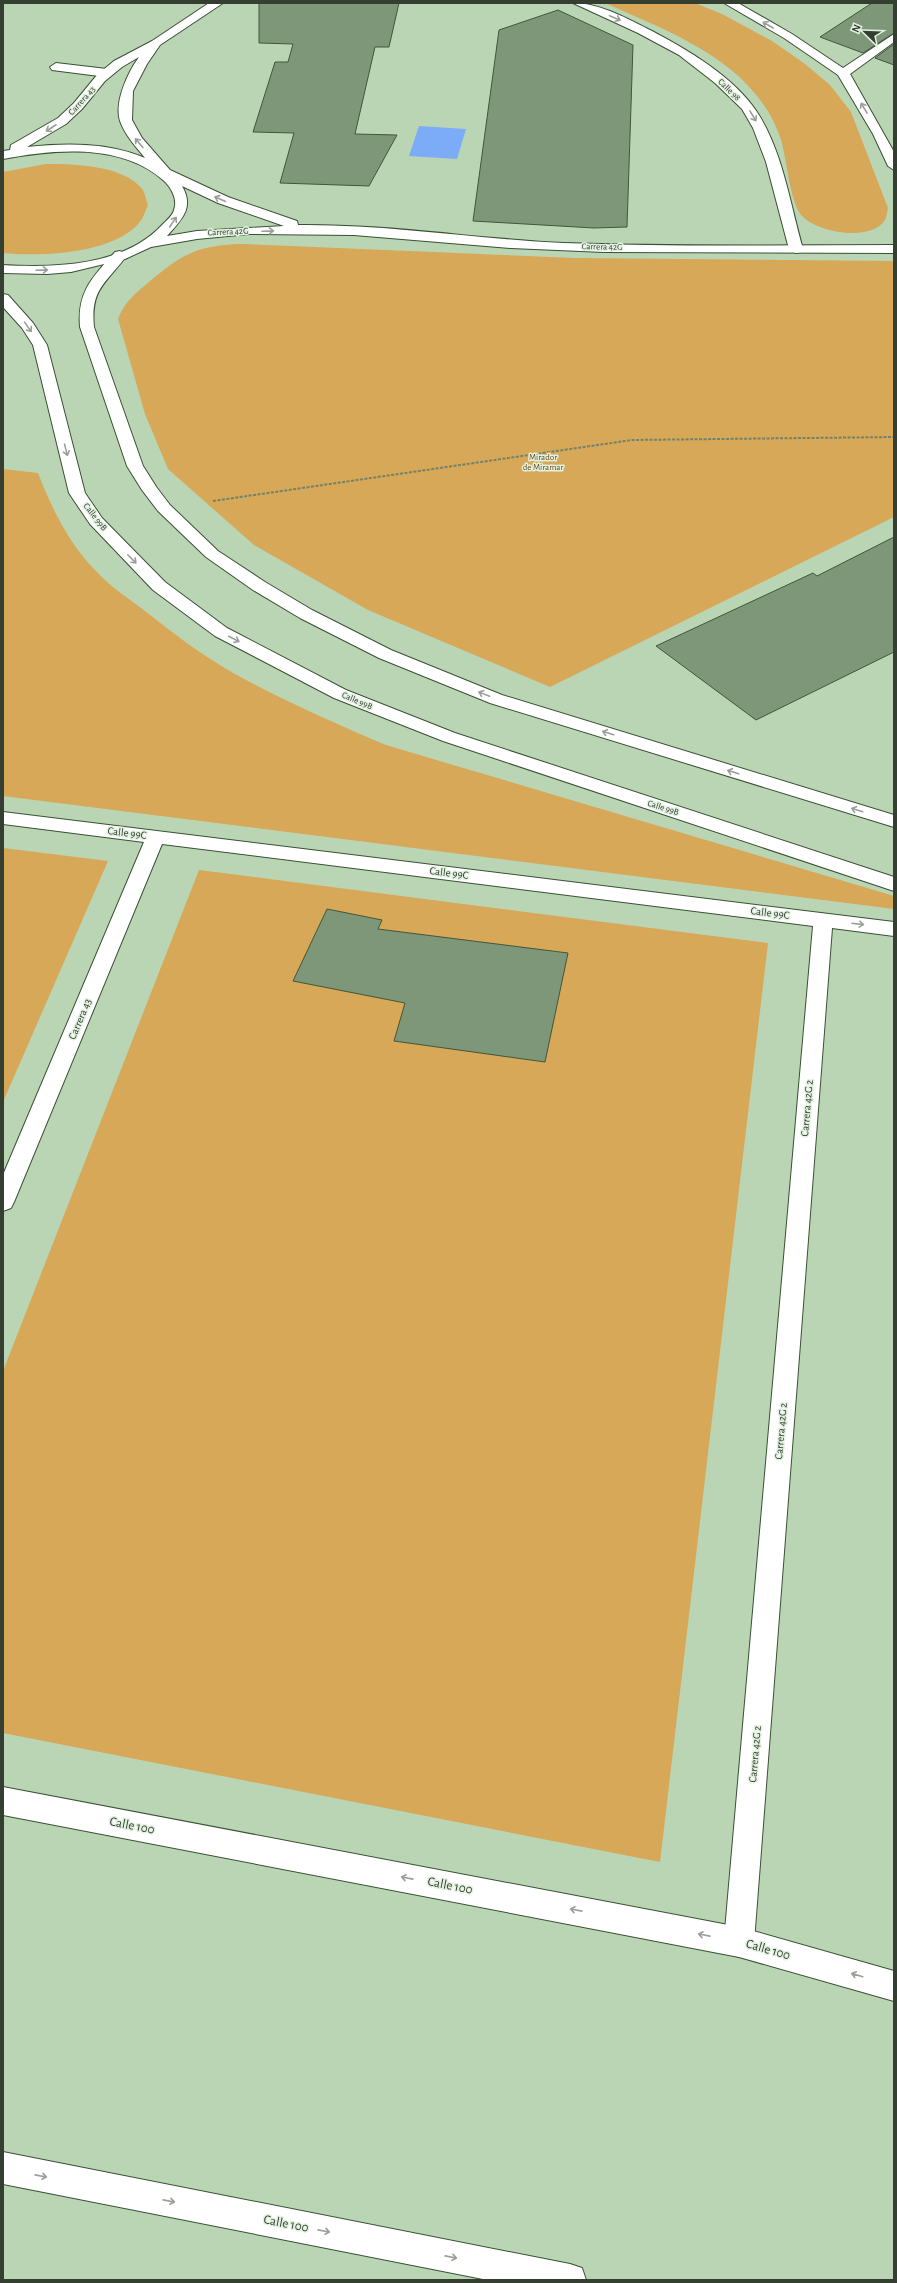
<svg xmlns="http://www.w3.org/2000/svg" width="897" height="2283" viewBox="0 0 897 2283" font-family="'Alegreya Sans',sans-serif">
	<rect width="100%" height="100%" fill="#bad5b4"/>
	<!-- green -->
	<g fill="#d6a857">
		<path d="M605 3H695L722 14 772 41 805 64 830 85 851 112 888 208C887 211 887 217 885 220 871 242 818 233 802 216 789 202 787 154 779 134 751 61 672 33 605 3Z"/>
		<path d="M46 164C75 164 124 165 143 190 145 194 146 200 148 205 146 209 144 215 142 219 119 254 40 257 3 253V172Z"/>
		<path d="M242 244 575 258 894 261V517L550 687 368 610 254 545 168 469 145 414 118 319C125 301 135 294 149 282 182 254 198 245 242 244Z"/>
		<path d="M3 469 38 473C51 507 68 542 94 569 108 585 128 598 145 611 174 634 203 656 235 674 284 701 335 723 386 745L894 896V909L3 796Z"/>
		<polygon points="3,848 108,861 3,1102"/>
		<polygon points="199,870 768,943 660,1862 3,1733 3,1371"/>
	</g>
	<!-- water -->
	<polygon fill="#7cabf7" points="419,126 466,129 457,159 409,156"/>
	<!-- building -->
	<g fill="#7e9778" stroke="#40573a">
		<polygon points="259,3 399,3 389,47 375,47 355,134 397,135 369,186 280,183 294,133 253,132 275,62 288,62 293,44 259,43"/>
		<polygon points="872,3 894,3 894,33 863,53 820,37"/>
		<polygon points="558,10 633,45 627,227 594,228 473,221 499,30"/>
		<polygon points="894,44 894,65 875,58"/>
		<polygon points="894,537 894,652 756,720 656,646 813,573 817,576"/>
		<polygon points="327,909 382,920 378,929 568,953 545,1062 394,1041 405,1003 293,981"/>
	</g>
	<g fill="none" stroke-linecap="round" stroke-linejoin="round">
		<defs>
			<polygon id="service" points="56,63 107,69 113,73 107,77 52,70 50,67"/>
			<g id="minor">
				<path d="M573 3C600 3 628 19 652 31 688 50 734 77 757 112 783 152 790 204 803 249L801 252 796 253 789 249 766 162 753 128 742 109 715 83 679 55 638 33Z"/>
				<polygon points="724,3 738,3 792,34 843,68 894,34 894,42 850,74 894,152 894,170 888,166 873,134 838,75 784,38"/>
				<path d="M120 251 127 255C107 283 90 288 94 327L143 466 157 488 170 505 218 551 265 582 312 610 391 650 502 695 894 815V827L490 703 379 658 300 618 253 590 206 557 158 511 142 490 127 466 80 327C77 291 93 277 115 252Z"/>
				<polygon points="3,294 8,295 33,323 47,345 85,493 102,518 165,582 227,628 346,690 455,733 894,877 894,891 443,741 334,698 215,636 153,590 90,524 69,493 33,345 22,328 3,307"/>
				<polygon points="3,812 894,922 894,936 832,928 754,1942 749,1952 739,1957 729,1952 724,1942 813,926 162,844 14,1202 11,1208 3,1211 3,1175 144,842 3,824"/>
			</g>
			<g id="tertiary">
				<path d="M209 3H223L160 45 147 64 133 91 132 120 142 138 170 170 228 197 297 221 298 225C387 224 475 239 564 243 674 247 784 245 894 245V253L604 252 511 248 354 235 249 234 197 239 151 247 125 259 71 272 47 274 3 273V265C56 268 125 266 163 224 167 220 173 215 174 210 178 199 171 187 163 180 121 143 55 149 3 159V151L10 150 11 145 58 118 74 103 97 75 114 61 152 41ZM139 57C128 72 114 102 120 121 125 135 136 147 145 158 108 142 65 143 27 147L66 124 82 109 105 81 122 67ZM182 186 218 203 284 226 197 231 167 236C181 220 195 208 182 186Z"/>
				<polygon points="3,1787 739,1927 894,1971 894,2001 739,1957 3,1815"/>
				<polygon points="3,2152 570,2264 582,2268 586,2280 488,2280 3,2184"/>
			</g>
		</defs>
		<!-- service casing -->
		<use href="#service" stroke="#395034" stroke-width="2"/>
		<!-- minor casing -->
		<use href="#minor" stroke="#395034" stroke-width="2"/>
		<!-- tertiary casing -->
		<use href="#tertiary" stroke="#395034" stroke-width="2"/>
		<!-- path -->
		<polyline stroke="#71836d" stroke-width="2" stroke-dasharray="3 1.5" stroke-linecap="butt" points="213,501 632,440 894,437"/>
		<!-- service -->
		<use href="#service" fill="#fff" fill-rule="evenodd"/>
		<!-- minor -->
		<use href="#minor" fill="#fff" fill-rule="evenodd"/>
		<!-- tertiary -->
		<use href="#tertiary" fill="#fff" fill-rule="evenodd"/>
	</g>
	<!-- one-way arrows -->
	<defs><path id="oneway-shaft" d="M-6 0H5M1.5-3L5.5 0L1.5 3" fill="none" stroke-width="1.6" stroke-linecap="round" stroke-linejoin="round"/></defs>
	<g stroke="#9a9f98">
		<use href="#oneway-shaft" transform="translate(615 18) rotate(23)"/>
		<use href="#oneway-shaft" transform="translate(768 25) rotate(-150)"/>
		<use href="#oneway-shaft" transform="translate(864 108) rotate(-121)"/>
		<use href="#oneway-shaft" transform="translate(753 116) rotate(59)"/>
		<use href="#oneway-shaft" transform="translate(51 128) rotate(147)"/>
		<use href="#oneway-shaft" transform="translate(139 143) rotate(-130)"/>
		<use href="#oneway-shaft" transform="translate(220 199) rotate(-156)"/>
		<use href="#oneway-shaft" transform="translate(173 222) rotate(-56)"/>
		<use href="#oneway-shaft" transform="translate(268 231) rotate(-2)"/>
		<use href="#oneway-shaft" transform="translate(42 270) rotate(-2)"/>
		<use href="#oneway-shaft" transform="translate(28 327) rotate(55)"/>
		<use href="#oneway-shaft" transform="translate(66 450) rotate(76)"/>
		<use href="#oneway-shaft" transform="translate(132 559) rotate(45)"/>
		<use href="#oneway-shaft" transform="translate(234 639) rotate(27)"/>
		<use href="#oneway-shaft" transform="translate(484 694) rotate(-158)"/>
		<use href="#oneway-shaft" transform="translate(608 733) rotate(-163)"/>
		<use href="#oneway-shaft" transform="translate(733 772) rotate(-163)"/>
		<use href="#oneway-shaft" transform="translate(857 810) rotate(-163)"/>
		<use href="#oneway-shaft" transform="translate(858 924) rotate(7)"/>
		<use href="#oneway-shaft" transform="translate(407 1878) rotate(-169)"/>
		<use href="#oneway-shaft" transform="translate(576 1910) rotate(-169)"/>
		<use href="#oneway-shaft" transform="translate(704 1935) rotate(-169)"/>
		<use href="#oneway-shaft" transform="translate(857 1975) rotate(-164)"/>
		<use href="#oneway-shaft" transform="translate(41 2176) rotate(11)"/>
		<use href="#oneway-shaft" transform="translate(169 2201) rotate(11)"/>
		<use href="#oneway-shaft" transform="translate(324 2231) rotate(11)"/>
		<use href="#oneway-shaft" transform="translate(451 2257) rotate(11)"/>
	</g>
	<g text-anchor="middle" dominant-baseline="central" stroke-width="3" stroke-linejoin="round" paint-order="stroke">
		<!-- far-street labels -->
		<g font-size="9" fill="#343f31" stroke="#e3f1e0">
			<text transform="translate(729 90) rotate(44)">Calle 98</text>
			<text transform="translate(82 101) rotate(-48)">Carrera 43</text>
			<text transform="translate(228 232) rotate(-3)">Carrera 42G</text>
			<text transform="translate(602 247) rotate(1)">Carrera 42G</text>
			<text transform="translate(95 517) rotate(52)">Calle 99B</text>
			<text transform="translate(357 701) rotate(23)">Calle 99B</text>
			<text transform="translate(663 808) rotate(18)">Calle 99B</text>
		</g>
		<!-- far-park labels -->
		<g font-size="9" fill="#684e1e" stroke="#e3f1e0">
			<text x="543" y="457">Mirador<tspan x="543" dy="10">de Miramar</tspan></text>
		</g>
		<!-- street labels -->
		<g font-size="11" fill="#343f31" stroke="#e3f1e0">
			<text transform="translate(127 833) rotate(7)">Calle 99C</text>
			<text transform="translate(449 873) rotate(7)">Calle 99C</text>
			<text transform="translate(770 913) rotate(7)">Calle 99C</text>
			<text transform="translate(80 1019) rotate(-67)">Carrera 43</text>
			<text transform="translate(807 1108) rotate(-85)">Carrera 42G 2</text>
			<text transform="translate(781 1431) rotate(-85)">Carrera 42G 2</text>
			<text transform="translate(755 1754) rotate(-85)">Carrera 42G 2</text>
		</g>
		<!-- near-street labels -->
		<g font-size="13" fill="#343f31" stroke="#e3f1e0">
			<text transform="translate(132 1826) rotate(11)">Calle 100</text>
			<text transform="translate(450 1886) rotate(11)">Calle 100</text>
			<text transform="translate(768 1950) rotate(16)">Calle 100</text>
			<text transform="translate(286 2224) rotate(11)">Calle 100</text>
		</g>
	</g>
	<!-- border -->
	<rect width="897" height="2283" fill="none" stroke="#343f31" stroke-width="8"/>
	<!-- north arrow -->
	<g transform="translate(865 32) rotate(293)" stroke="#e3f1e0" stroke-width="3" paint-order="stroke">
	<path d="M0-3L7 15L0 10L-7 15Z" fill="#343f31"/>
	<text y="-6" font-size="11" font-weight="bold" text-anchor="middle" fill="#343f31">N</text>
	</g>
</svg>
